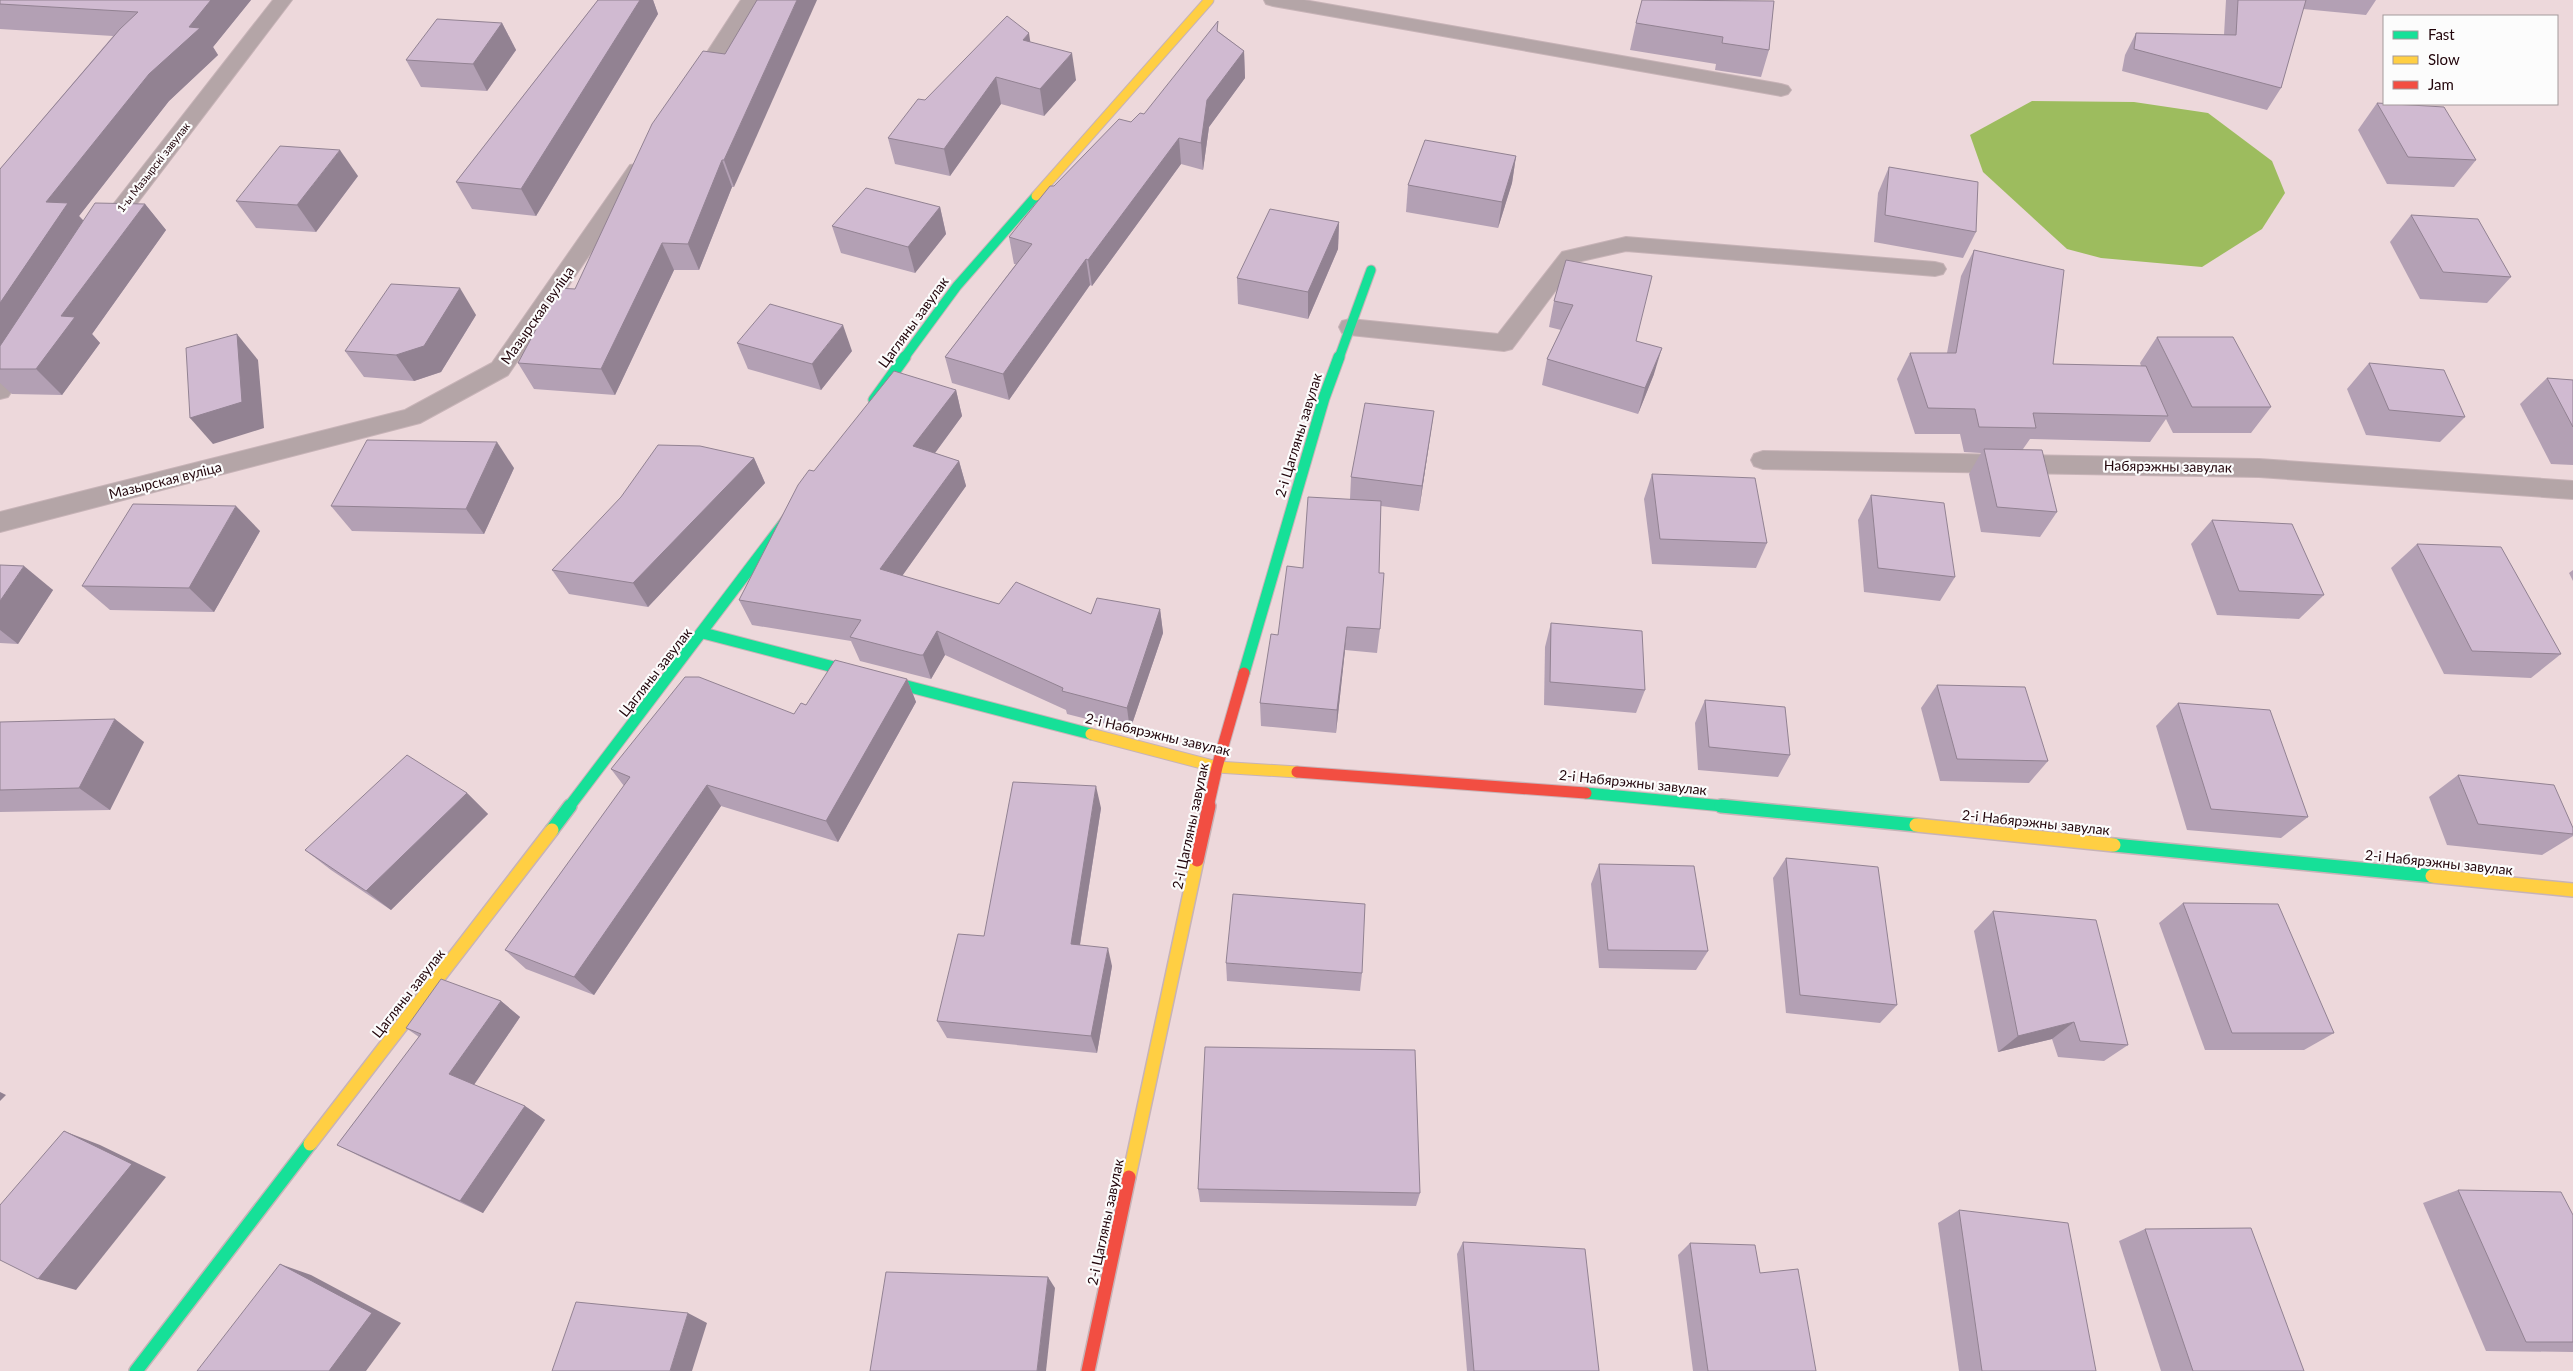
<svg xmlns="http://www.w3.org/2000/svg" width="2573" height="1371" viewBox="0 0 2573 1371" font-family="Lato,sans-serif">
	<rect width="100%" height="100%" fill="#edd8db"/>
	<!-- water -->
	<polygon fill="#9dbc5e" points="2032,101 2134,102 2208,113 2272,161 2285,193 2262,229 2202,267 2101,258 2067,249 1983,172 1970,135"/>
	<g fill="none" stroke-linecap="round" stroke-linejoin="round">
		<defs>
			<g id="lane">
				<polygon points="1264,0 1304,0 1781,84 1788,86 1791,90 1788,94 1781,96 1273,6 1266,4"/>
				<polygon points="1626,237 1935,262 1943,264 1946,269 1943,274 1935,276 1626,251 1577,262 1512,349 1504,351 1350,335 1342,333 1339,327 1342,321 1350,319 1498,334 1562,252"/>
			</g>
			<g id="street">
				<polygon points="273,0 292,0 110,239 102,241 94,239 91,234 94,229"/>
				<polygon points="741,0 759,0 704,87 690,87 687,83"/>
				<polygon points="637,164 644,165 647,170 508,375 420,423 0,532 0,512 405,410 492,363 630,165"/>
				<polygon points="24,346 32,348 36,354 8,397 0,399 0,372 16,348"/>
				<polygon points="1763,451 2259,459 2573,481 2573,499 2259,477 1763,469 1754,466 1751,460 1754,454"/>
			</g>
			<g id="fast-far2">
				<polyline points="904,358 957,286 1036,196"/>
				<polyline points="1339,358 1371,270"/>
			</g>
			<g id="fast-far1">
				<polyline points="874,400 905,357"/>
				<polyline points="703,633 1091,734"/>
				<polyline points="1244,673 1324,398 1339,357"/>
				<polyline points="1586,793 1734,807"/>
				<polyline points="569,807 788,518"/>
			</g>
			<g id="fast">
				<polyline points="1721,806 1916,825"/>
				<polyline points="552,830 570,806"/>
				<polyline points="2114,845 2432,876"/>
				<polyline points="136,1371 310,1144"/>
			</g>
			<polyline id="slow-far2" points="1036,196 1209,0"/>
			<polyline id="slow-far1" points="1091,734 1217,767 1297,772"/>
			<g id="slow">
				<polyline points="1916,825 2114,845"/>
				<polyline points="2432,876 2573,890"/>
				<polyline points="310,1144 552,830"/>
				<polyline points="1129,1177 1197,860"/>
			</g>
			<g id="jam-far1">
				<polyline points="1297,772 1586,793"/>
				<polyline points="1208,807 1217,767 1244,673"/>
			</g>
			<g id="jam">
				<polyline points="1197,860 1209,806"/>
				<polyline points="1088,1371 1129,1177"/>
			</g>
		</defs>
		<!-- lane casing -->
		<use href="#lane" stroke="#c7b3b7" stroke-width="2"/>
		<!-- street casing -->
		<use href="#street" stroke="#c7b3b7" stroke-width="2"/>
		<!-- fast-far2 casing -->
		<use href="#fast-far2" stroke="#c7b3b7" stroke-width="11"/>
		<!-- fast-far1 casing -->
		<use href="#fast-far1" stroke="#c7b3b7" stroke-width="13"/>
		<!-- fast casing -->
		<use href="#fast" stroke="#c7b3b7" stroke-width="16"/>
		<!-- slow-far2 casing -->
		<use href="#slow-far2" stroke="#c7b3b7" stroke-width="11"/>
		<!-- slow-far1 casing -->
		<use href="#slow-far1" stroke="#c7b3b7" stroke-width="13"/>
		<!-- slow casing -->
		<use href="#slow" stroke="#c7b3b7" stroke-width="16"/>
		<!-- jam-far1 casing -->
		<use href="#jam-far1" stroke="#c7b3b7" stroke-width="13"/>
		<!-- jam casing -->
		<use href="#jam" stroke="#c7b3b7" stroke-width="16"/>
		<!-- lane -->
		<use href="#lane" fill="#b4a5a7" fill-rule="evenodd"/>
		<!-- street -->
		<use href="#street" fill="#b4a5a7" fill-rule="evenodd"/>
		<!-- fast-far2 -->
		<use href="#fast-far2" stroke="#16e098" stroke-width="9"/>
		<!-- fast-far1 -->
		<use href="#fast-far1" stroke="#16e098" stroke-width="11"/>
		<!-- fast -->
		<use href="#fast" stroke="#16e098" stroke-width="13"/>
		<!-- slow-far2 -->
		<use href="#slow-far2" stroke="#ffcf43" stroke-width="9"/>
		<!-- slow-far1 -->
		<use href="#slow-far1" stroke="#ffcf43" stroke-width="11"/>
		<!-- slow -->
		<use href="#slow" stroke="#ffcf43" stroke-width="13"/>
		<!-- jam-far1 -->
		<use href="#jam-far1" stroke="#f24e42" stroke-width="11"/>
		<!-- jam -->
		<use href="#jam" stroke="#f24e42" stroke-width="13"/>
	</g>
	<!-- wall -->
	<g fill="#b3a0b4">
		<polygon points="0,0 251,0 213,47 218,55 169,101 79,216 84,221 145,204 166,230 92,334 100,343 62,395 12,394 0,383 0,169 113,36 0,29"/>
		<polygon points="598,0 653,0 658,14 536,216 472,209 456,182"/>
		<polygon points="2226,0 2376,0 2366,15 2303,9 2281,88 2267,110 2122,71 2125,55 2136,33 2224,35"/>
		<polygon points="1774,1 1769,50 1761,77 1715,70 1716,64 1630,50 1636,23"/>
		<polygon points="502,23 516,50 487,91 421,87 406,60"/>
		<polygon points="1219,32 1244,51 1245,78 1209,127 1203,170 1181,164 1092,286 1090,285 1009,400 952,383 945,357 1016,264 1014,264 1009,237 1054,186 1131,122 1144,114"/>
		<polygon points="1030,42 1076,80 1044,116 1001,104 950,176 895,164 888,138 925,100"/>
		<polygon points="725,54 734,187 732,187 699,270 674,270 615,395 534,389 518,363 575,289"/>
		<polygon points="2377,103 2476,160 2454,187 2387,184 2358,130"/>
		<polygon points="1516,156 1512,183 1498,228 1406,212 1408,185"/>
		<polygon points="1889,167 1976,232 1963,258 1874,242 1878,193"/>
		<polygon points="358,176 316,232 256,228 236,201"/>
		<polygon points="940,207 946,234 915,273 841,253 832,226"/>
		<polygon points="2411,215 2511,277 2487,303 2420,299 2390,242"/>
		<polygon points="1339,222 1338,249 1308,319 1238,304 1237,278"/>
		<polygon points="1974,250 2053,364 2141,366 2140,363 2157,337 2271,407 2251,433 2173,433 2166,419 2150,442 2030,439 2023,449 2057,512 2040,537 1981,532 1969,474 1981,453 1964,452 1960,434 1915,434 1897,379 1910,353 1947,353 1961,276"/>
		<polygon points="1566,260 1654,374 1638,414 1542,385 1547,359 1561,330 1549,327 1554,301"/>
		<polygon points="476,315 441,372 414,381 364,377 345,351"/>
		<polygon points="737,343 852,351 821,390 748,369"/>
		<polygon points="2369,363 2465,417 2440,442 2366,435 2347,389"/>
		<polygon points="2547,378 2573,380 2573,465 2551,464 2520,404"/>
		<polygon points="956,390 962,416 935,453 959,461 966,486 902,576 999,604 1091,614 1160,609 1163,633 1130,730 1067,714 1066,710 945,655 931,679 860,661 851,641 752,625 739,600 814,471"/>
		<polygon points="1434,411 1419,511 1381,506 1379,573 1380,629 1377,653 1345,650 1336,733 1261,726 1260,703 1278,635 1303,568 1350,499 1351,477"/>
		<polygon points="754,458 765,483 648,607 569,594 552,570"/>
		<polygon points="514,468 484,534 352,531 331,506"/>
		<polygon points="1652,474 1767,543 1756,568 1652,564 1644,499"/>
		<polygon points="1871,495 1955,577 1940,601 1864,592 1858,520"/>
		<polygon points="2212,520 2324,595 2299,619 2217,615 2191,544"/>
		<polygon points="260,531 214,612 110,610 82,586"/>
		<polygon points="2417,544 2561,654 2531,678 2444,674 2391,568"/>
		<polygon points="0,565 53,590 18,644 0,643"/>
		<polygon points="2573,570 2573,581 2569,573"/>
		<polygon points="1551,623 1645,690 1636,713 1544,705 1545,647"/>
		<polygon points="907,679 916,702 838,842 721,806 594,995 526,969 505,950 624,786 611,769 794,714 806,705"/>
		<polygon points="1937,685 2048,761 2029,783 1940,781 1921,708"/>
		<polygon points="1705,700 1790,755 1778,777 1698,770 1695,723"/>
		<polygon points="2178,703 2308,817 2281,838 2187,830 2156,726"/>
		<polygon points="0,722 144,742 110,810 0,812"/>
		<polygon points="2458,775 2573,828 2573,836 2542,855 2447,845 2429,797"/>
		<polygon points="467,793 488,814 391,910 331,870 305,850"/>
		<polygon points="1101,808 1080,945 1112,966 1097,1053 947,1038 937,1021 984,936"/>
		<polygon points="1786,858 1897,1005 1880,1023 1786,1013 1773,878"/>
		<polygon points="1599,864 1708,951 1696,970 1599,968 1591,884"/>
		<polygon points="2183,903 2334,1033 2304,1050 2205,1050 2159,923"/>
		<polygon points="1993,911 2128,1045 2104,1061 2058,1057 2052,1039 1998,1052 1974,931"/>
		<polygon points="1226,963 1362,973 1360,991 1227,981"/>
		<polygon points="501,1001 520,1017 474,1085 525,1106 545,1120 483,1213 363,1158 337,1145 419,1037 406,1028"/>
		<polygon points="1198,1189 1420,1193 1416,1206 1200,1202"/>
		<polygon points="2458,1190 2573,1215 2573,1352 2486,1351 2423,1203"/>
		<polygon points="1959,1210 2096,1371 1959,1371 1938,1223"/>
		<polygon points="2145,1229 2304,1371 2161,1371 2119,1241"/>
		<polygon points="1463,1242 1599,1371 1467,1371 1457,1254"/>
		<polygon points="1690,1243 1760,1273 1816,1371 1693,1371 1678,1255"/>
	</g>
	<!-- shaded-wall -->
	<g fill="#928292">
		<polygon points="211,0 251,0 213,47 218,55 169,101 79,216 91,229 0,369 0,303 46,202 149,74"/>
		<polygon points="640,0 653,0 658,14 536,216 521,189"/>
		<polygon points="797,0 817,0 734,187 724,160"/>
		<polygon points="502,23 516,50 487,91 473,64"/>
		<polygon points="1029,33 1033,60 1023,40"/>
		<polygon points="1244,51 1245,78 1209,127 1203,170 1201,143 1207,100"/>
		<polygon points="1072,53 1076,80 1044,116 1040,89"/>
		<polygon points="996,77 1001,104 950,176 944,149"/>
		<polygon points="1179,138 1181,164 1092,286 1088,260"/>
		<polygon points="340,150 358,176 316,232 297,205"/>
		<polygon points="1516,156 1512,183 1498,228 1502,202"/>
		<polygon points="722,160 732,187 699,270 688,244"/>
		<polygon points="145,204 166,230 92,334 100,343 62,395 36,369 61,316"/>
		<polygon points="940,207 946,234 915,273 908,247"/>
		<polygon points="1339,222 1338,249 1308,319 1308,292"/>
		<polygon points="662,243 674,270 615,395 601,369"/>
		<polygon points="1086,259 1090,285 1009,400 1003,374"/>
		<polygon points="460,288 476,315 441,372 414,381 396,355"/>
		<polygon points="843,325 852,351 821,390 812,364"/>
		<polygon points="237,334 258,360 264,428 213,444 190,418"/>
		<polygon points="1662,348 1654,374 1638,414 1645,388"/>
		<polygon points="956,390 962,416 921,472 913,446"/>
		<polygon points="1434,411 1430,437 1419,511 1422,486"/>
		<polygon points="497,442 514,468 484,534 466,509"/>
		<polygon points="754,458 765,483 648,607 633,583"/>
		<polygon points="959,461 966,486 890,593 880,569"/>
		<polygon points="236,506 260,531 214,612 189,588"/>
		<polygon points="24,566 53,590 18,644 0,630 0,601"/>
		<polygon points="1160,609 1163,633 1130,730 1127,708"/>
		<polygon points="1347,627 1345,650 1336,733 1337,710"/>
		<polygon points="937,631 945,655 931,679 923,655"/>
		<polygon points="907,679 916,702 838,842 826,821"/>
		<polygon points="115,719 144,742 110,810 79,788"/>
		<polygon points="707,785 721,806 594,995 574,977"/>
		<polygon points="1096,786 1101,808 1077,963 1071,944"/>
		<polygon points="467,793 488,814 391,910 366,891"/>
		<polygon points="1108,948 1112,966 1097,1053 1091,1036"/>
		<polygon points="501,1001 520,1017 471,1089 449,1074"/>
		<polygon points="2074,1022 2052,1039 1998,1052 2018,1036"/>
		<polygon points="0,1092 6,1095 0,1101"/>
		<polygon points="525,1106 545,1120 483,1213 460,1201"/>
		<polygon points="64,1131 100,1145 166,1177 76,1290 38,1279"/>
		<polygon points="280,1264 311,1275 401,1323 366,1371 329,1371"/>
		<polygon points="1048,1277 1055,1288 1046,1371 1037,1371"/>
		<polygon points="688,1313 707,1323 692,1371 670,1371"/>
	</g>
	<!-- building -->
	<g fill="#d0bad1" stroke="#928292">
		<polygon points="0,0 211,0 189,27 200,28 149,74 46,202 68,203 0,303 0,169 120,29 138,12 0,4"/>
		<polygon points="598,0 640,0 521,189 456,182"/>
		<polygon points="757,0 797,0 724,160 722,160 688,244 662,243 601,369 518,363 558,288 575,289 652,124 703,51 725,54"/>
		<polygon points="1642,0 1774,1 1769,50 1722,43 1723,37 1636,23"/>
		<polygon points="2238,0 2306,0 2281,88 2134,49 2136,33 2236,35"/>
		<polygon points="1007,16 1029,33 1023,40 1072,53 1040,89 996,77 944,149 888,138 918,99 925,100"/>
		<polygon points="437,19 502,23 473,64 406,60"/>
		<polygon points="1218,21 1217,31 1244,51 1207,100 1201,143 1179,138 1088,260 1086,259 1003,374 945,357 1032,244 1009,237 1050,186 1054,186 1119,119 1131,122 1140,113 1144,114"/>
		<polygon points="2377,103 2444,107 2476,160 2408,157"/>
		<polygon points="1425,140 1516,156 1502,202 1408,185"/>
		<polygon points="280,146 340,150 297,205 236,201"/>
		<polygon points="1889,167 1978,182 1976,232 1885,215"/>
		<polygon points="866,188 940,207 908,247 832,226"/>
		<polygon points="95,203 145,204 61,316 75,317 36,369 0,369 0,346"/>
		<polygon points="1270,209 1339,222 1308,292 1237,278"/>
		<polygon points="2411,215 2478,219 2511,277 2443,272"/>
		<polygon points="1974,250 2064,270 2053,364 2146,366 2168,416 2033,413 2036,428 1979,427 1975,409 1928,408 1910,353 1956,353"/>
		<polygon points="1566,260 1652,276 1636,341 1662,348 1645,388 1547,359 1573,305 1554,301"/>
		<polygon points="391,284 460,288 424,346 396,355 345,351"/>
		<polygon points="770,304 843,325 812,364 737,343"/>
		<polygon points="237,334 242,402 190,418 186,348"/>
		<polygon points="2157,337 2233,337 2271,407 2192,407"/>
		<polygon points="2369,363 2444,370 2465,417 2389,410"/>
		<polygon points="894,371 956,390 913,446 959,461 880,569 999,604 1016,582 1091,614 1097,598 1160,609 1127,708 1062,691 1063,688 937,631 923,655 920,655 850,637 861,620 739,600 798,485 809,470 814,471"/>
		<polygon points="2547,378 2573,380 2573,427"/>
		<polygon points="1365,403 1434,411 1422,486 1351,477"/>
		<polygon points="367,440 497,442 466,509 331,506"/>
		<polygon points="658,445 700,446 754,458 633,583 552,570 621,497"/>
		<polygon points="1984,449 2042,450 2057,512 1997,507"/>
		<polygon points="1652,474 1755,478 1767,543 1660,539"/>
		<polygon points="1871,495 1944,503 1955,577 1878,568"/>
		<polygon points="1308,497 1381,501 1379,573 1384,573 1380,629 1347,627 1337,710 1260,703 1271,634 1278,635 1287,566 1303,568"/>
		<polygon points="133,504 236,506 189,588 82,586"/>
		<polygon points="2212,520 2292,524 2324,595 2239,591"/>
		<polygon points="2417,544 2501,547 2561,654 2472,651"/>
		<polygon points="0,565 24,566 0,601"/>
		<polygon points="1551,623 1642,631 1645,690 1550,682"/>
		<polygon points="835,660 907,679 826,821 707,785 574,977 505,950 630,777 611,769 685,677 699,677 794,714 801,703 806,705"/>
		<polygon points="1937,685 2025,687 2048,761 1957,759"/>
		<polygon points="1705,700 1785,707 1790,755 1709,747"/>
		<polygon points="2178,703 2270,710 2308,817 2211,809"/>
		<polygon points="115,719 79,788 0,790 0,722"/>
		<polygon points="407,755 467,793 366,891 305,850"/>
		<polygon points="2458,775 2554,785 2573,828 2573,834 2478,824"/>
		<polygon points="1013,782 1096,786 1071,944 1108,948 1091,1036 937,1021 958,934 984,936"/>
		<polygon points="1786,858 1878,867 1897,1005 1800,995"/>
		<polygon points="1599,864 1694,866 1708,951 1608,950"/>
		<polygon points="1233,894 1365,904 1362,973 1226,963"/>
		<polygon points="2183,903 2278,904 2334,1033 2232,1033"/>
		<polygon points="1993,911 2096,920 2128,1045 2080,1041 2074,1022 2018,1036"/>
		<polygon points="441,979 501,1001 449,1074 525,1106 460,1201 337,1145 421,1034 406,1028"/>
		<polygon points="1205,1047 1415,1050 1420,1193 1198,1189"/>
		<polygon points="64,1131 132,1164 38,1279 0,1260 0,1205"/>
		<polygon points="2458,1190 2561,1192 2573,1215 2573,1342 2526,1342"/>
		<polygon points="1959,1210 2068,1223 2096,1371 1982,1371"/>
		<polygon points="2251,1228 2304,1371 2193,1371 2145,1229"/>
		<polygon points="1463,1242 1585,1249 1599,1371 1474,1371"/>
		<polygon points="1690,1243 1755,1245 1760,1273 1798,1269 1816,1371 1708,1371"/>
		<polygon points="280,1264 372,1313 329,1371 197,1371"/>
		<polygon points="886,1272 1048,1277 1037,1371 870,1371"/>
		<polygon points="576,1302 688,1313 670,1371 552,1371"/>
	</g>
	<g text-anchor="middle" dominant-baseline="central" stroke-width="4.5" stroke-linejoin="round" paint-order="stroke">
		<!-- far-street labels -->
		<g font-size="11" fill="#21040a" stroke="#fcfcfc">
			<text transform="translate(153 167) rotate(-52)">1-ы Мазырскі завулак</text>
		</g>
		<!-- street labels -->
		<g font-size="14" fill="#21040a" stroke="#fcfcfc">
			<text transform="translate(537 315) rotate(-55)">Мазырская вуліца</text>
			<text transform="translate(913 322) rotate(-54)">Цагляны завулак</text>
			<text transform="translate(1298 435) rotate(-73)">2-і Цагляны завулак</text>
			<text transform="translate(2168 466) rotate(1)">Набярэжны завулак</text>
			<text transform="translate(165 480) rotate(-14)">Мазырская вуліца</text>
			<text transform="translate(655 672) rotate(-52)">Цагляны завулак</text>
			<text transform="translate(1158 734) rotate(13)">2-і Набярэжны завулак</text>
			<text transform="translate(1633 782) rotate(6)">2-і Набярэжны завулак</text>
			<text transform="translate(2036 822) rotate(6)">2-і Набярэжны завулак</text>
			<text transform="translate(1190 826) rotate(-78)">2-і Цагляны завулак</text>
			<text transform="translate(2439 862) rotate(6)">2-і Набярэжны завулак</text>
			<text transform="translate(408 993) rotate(-52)">Цагляны завулак</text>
			<text transform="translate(1105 1222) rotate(-78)">2-і Цагляны завулак</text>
		</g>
	</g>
	<!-- legend -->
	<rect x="2383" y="15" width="175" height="90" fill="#fcfcfc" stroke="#a4999b"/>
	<rect x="2393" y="31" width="25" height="8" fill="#16e098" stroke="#a4999b"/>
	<text x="2428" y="40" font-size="15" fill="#21040a">Fast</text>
	<rect x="2393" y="56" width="25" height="8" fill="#ffcf43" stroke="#a4999b"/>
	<text x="2428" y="65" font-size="15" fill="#21040a">Slow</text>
	<rect x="2393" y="81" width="25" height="8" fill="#f24e42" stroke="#a4999b"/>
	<text x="2428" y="90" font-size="15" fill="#21040a">Jam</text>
</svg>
